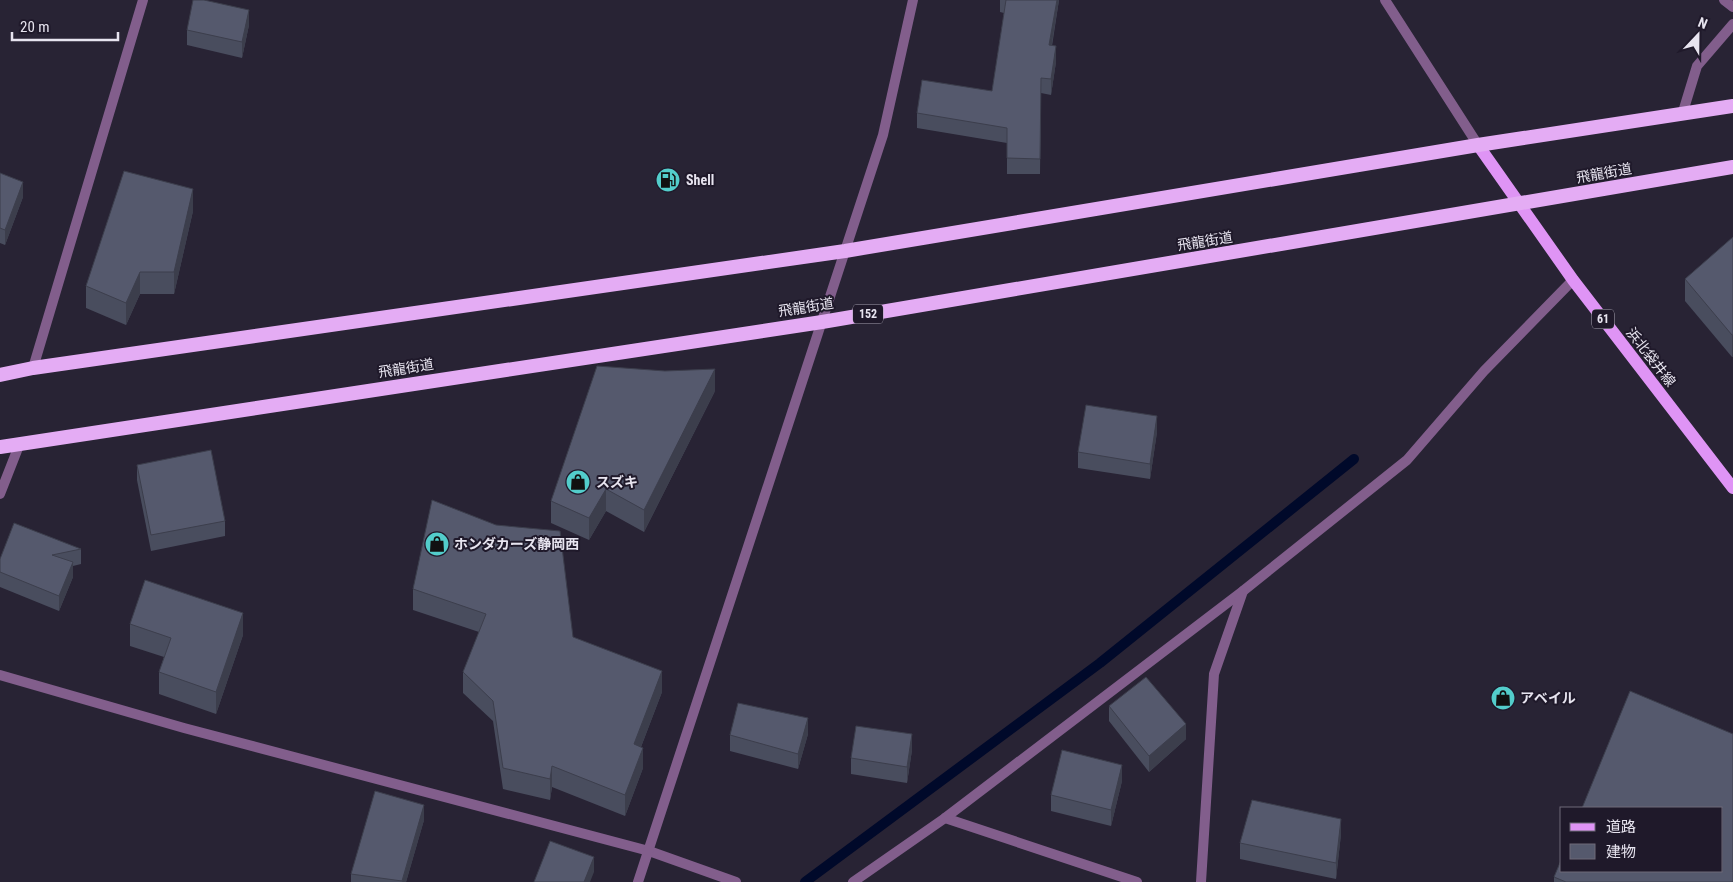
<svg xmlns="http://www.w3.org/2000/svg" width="1733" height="882" viewBox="0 0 1733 882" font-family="'Roboto Condensed','Noto Sans JP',sans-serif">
	<rect width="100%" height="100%" fill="#282334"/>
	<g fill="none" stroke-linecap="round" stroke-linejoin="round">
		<!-- stream -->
		<polyline stroke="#00092a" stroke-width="10" points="805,882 1100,663 1354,459"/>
		<!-- minor -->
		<g stroke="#825e8c" stroke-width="10">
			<polyline points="1724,0 1733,7"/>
			<polyline points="1682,115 1697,66 1733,24"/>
			<polyline points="33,368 143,0"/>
			<polyline points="0,494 20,443"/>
			<polyline points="0,675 184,728 649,851 736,882"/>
			<polyline points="945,818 1137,882"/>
			<polyline points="853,882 945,818 1243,591 1407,460 1484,371 1573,280"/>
			<polyline points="1201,882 1214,674 1243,591"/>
		</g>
		<!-- tertiary -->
		<g stroke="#825e8c" stroke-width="10">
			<polyline points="1385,0 1478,145"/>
			<polyline points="638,882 883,135 913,0"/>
		</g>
		<!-- primary -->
		<polyline stroke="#df94f5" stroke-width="12" points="1478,145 1573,280 1733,488"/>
		<!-- trunk -->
		<g stroke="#e4acf4" stroke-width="14">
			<polyline points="0,375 33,368 845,251 1478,145 1733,106"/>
			<polyline points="0,447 822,322 1733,167"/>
		</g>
	</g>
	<!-- wall -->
	<g fill="#494d5e">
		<polygon points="1000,0 1059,0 1052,46 1056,62 1051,95 1041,93 1040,174 1007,174 1007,143 917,128 917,113 992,91 1004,13 1000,12"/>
		<polygon points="249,25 242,58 187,45 187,30"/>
		<polygon points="0,173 23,197 5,245 0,243"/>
		<polygon points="193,211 174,294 140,294 126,325 86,308 86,286"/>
		<polygon points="1733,237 1733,357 1732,357 1685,301 1685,279"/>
		<polygon points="715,391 644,532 606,511 589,540 551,523 551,501"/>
		<polygon points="1157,432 1150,479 1078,468 1078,452"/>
		<polygon points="137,465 225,521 225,536 151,551 137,480"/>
		<polygon points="81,549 81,564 73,566 73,577 59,611 0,587 0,559"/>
		<polygon points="413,589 573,637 662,692 641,747 643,768 625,816 552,787 550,800 503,789 493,721 463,693 463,672 479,632 413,610"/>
		<polygon points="130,624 243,635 216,714 159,694 159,672 164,657 130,646"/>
		<polygon points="1109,706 1186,739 1149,772 1109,721"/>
		<polygon points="808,734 798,769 730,751 730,735"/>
		<polygon points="912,750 907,783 851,774 851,758"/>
		<polygon points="1122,781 1111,826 1051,811 1051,795"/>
		<polygon points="424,820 406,882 351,882 351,874"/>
		<polygon points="1341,834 1336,879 1240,859 1240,843"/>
		<polygon points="1554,877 1733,882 1554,882"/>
	</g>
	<!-- shaded-wall -->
	<g fill="#3c3e4c">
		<polygon points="1057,0 1059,0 1049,61 1049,45"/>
		<polygon points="249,10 249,25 242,58 242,42"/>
		<polygon points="1056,46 1056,62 1051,95 1051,79"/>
		<polygon points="23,182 23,197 5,245 5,230"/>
		<polygon points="193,189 193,211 174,294 174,272"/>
		<polygon points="140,272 140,294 126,325 126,303"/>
		<rect x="1732" y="335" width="1" height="22"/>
		<polygon points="715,369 715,391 644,532 644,510"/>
		<polygon points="1157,416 1157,432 1150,479 1150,464"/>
		<polygon points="606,489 606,511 589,540 589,518"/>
		<polygon points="73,562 73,577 59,611 59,596"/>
		<polygon points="243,613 243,635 216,714 216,692"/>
		<polygon points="662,671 662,692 634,765 634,744"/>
		<polygon points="808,718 808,734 798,769 798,754"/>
		<polygon points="1186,724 1186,739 1149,772 1149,756"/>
		<polygon points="912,734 912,750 907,783 907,767"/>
		<polygon points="643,748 643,768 625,816 625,795"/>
		<polygon points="1122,765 1122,781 1111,826 1111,810"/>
		<polygon points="552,766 552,787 550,800 550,779"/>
		<polygon points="424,805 424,820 406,882 402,882"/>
		<polygon points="1341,819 1341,834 1336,879 1336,863"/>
		<polygon points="594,857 594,872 590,882 584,882"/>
	</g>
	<!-- building -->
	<g fill="#55596d" stroke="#3c3e4c">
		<polygon points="193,0 204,0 249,10 242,42 187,30"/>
		<polygon points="1006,0 1057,0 1049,45 1056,46 1051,79 1041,78 1040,159 1007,158 1007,128 917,113 922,80 992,91"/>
		<polygon points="124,171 193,189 174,272 140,272 126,303 86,286"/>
		<polygon points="0,173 23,182 5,230 0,228"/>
		<polygon points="1733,237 1733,335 1732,335 1685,279"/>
		<polygon points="597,366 665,371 715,369 644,510 606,489 589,518 551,501"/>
		<polygon points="1086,405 1157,416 1150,464 1078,452"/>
		<polygon points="211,450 225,521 151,535 137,465"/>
		<polygon points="432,500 496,525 560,531 573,637 662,671 634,744 643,748 625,795 552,766 550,779 503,768 493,701 463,672 486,614 413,589"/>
		<polygon points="14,523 81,549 52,555 73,562 59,596 0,572 0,559"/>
		<polygon points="145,580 243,613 216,692 159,672 171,638 130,624"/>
		<polygon points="1146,677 1186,724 1149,756 1109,706"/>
		<polygon points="1630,691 1733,734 1733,882 1566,882 1554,877 1562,858 1562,871 1722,871 1722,808 1582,808"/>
		<polygon points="738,703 808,718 798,754 730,735"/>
		<polygon points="856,726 912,734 907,767 851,758"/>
		<polygon points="1062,750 1122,765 1111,810 1051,795"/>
		<polygon points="375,791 424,805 402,881 351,874"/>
		<polygon points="1252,800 1341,819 1336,863 1240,843"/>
		<polygon points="550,841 594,857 584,882 534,882"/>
	</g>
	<!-- icons -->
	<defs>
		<symbol id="fuel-disc" viewBox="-11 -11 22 22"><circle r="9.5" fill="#53cdcb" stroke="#1f192a"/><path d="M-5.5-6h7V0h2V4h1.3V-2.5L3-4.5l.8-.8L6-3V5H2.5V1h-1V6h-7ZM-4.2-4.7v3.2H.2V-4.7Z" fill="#111"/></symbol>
		<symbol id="shop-disc" viewBox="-11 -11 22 22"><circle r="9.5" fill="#53cdcb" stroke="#1f192a"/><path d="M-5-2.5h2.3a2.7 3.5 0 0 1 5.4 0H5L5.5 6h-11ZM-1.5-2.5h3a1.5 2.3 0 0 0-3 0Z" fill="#111"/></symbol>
	</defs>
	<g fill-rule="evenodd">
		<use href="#fuel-disc" x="654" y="166" width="28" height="28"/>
		<use href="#shop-disc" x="564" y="468" width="28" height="28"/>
		<use href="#shop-disc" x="423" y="530" width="28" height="28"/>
		<use href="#shop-disc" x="1489" y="684" width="28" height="28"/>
	</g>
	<g text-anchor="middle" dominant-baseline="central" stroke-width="4" stroke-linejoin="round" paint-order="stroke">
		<!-- shield labels -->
		<g fill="#1f192a" stroke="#aba7b4" stroke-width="1">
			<rect x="853" y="304.5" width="30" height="19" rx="4"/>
			<rect x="1592" y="309.5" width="22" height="19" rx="4"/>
		</g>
		<g font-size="12" font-weight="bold" fill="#e7e4ef">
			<text x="868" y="314">152</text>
			<text x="1603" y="319">61</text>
		</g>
		<!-- street labels -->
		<g font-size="14" fill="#e7e4ef" stroke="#1f192a">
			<text transform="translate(1604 173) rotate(-10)">飛龍街道</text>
			<text transform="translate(1205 241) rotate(-9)">飛龍街道</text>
			<text transform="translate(806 307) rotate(-9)">飛龍街道</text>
			<text transform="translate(1651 357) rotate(52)">浜北袋井線</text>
			<text transform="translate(406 368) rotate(-9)">飛龍街道</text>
		</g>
		<!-- poi labels -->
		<g font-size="14" font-weight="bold" fill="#e7e4ef" stroke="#1f192a" text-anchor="start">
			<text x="686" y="180">Shell</text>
			<text x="596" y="482">スズキ</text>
			<text x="454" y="544">ホンダカーズ静岡西</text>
			<text x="1520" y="698">アベイル</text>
		</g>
	</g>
	<!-- legend -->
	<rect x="1560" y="807" width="162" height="65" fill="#1f192a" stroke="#6f6a79"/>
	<rect x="1570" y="823" width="25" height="8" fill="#df94f5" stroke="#6f6a79"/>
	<text x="1606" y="832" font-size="15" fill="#e7e4ef">道路</text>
	<rect x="1570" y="844" width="25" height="15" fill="#55596d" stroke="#6f6a79"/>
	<text x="1606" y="857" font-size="15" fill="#e7e4ef">建物</text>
	<!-- north arrow -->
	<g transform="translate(1698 35) rotate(22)" stroke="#1f192a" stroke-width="4" paint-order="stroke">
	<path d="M0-4L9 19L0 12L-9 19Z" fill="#e7e4ef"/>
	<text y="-8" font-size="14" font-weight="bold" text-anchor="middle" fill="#e7e4ef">N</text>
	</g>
	<!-- scale -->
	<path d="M12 32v8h106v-8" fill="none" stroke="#e7e4ef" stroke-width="2.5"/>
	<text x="20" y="32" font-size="15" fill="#e7e4ef" stroke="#1f192a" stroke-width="4" paint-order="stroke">20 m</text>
</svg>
